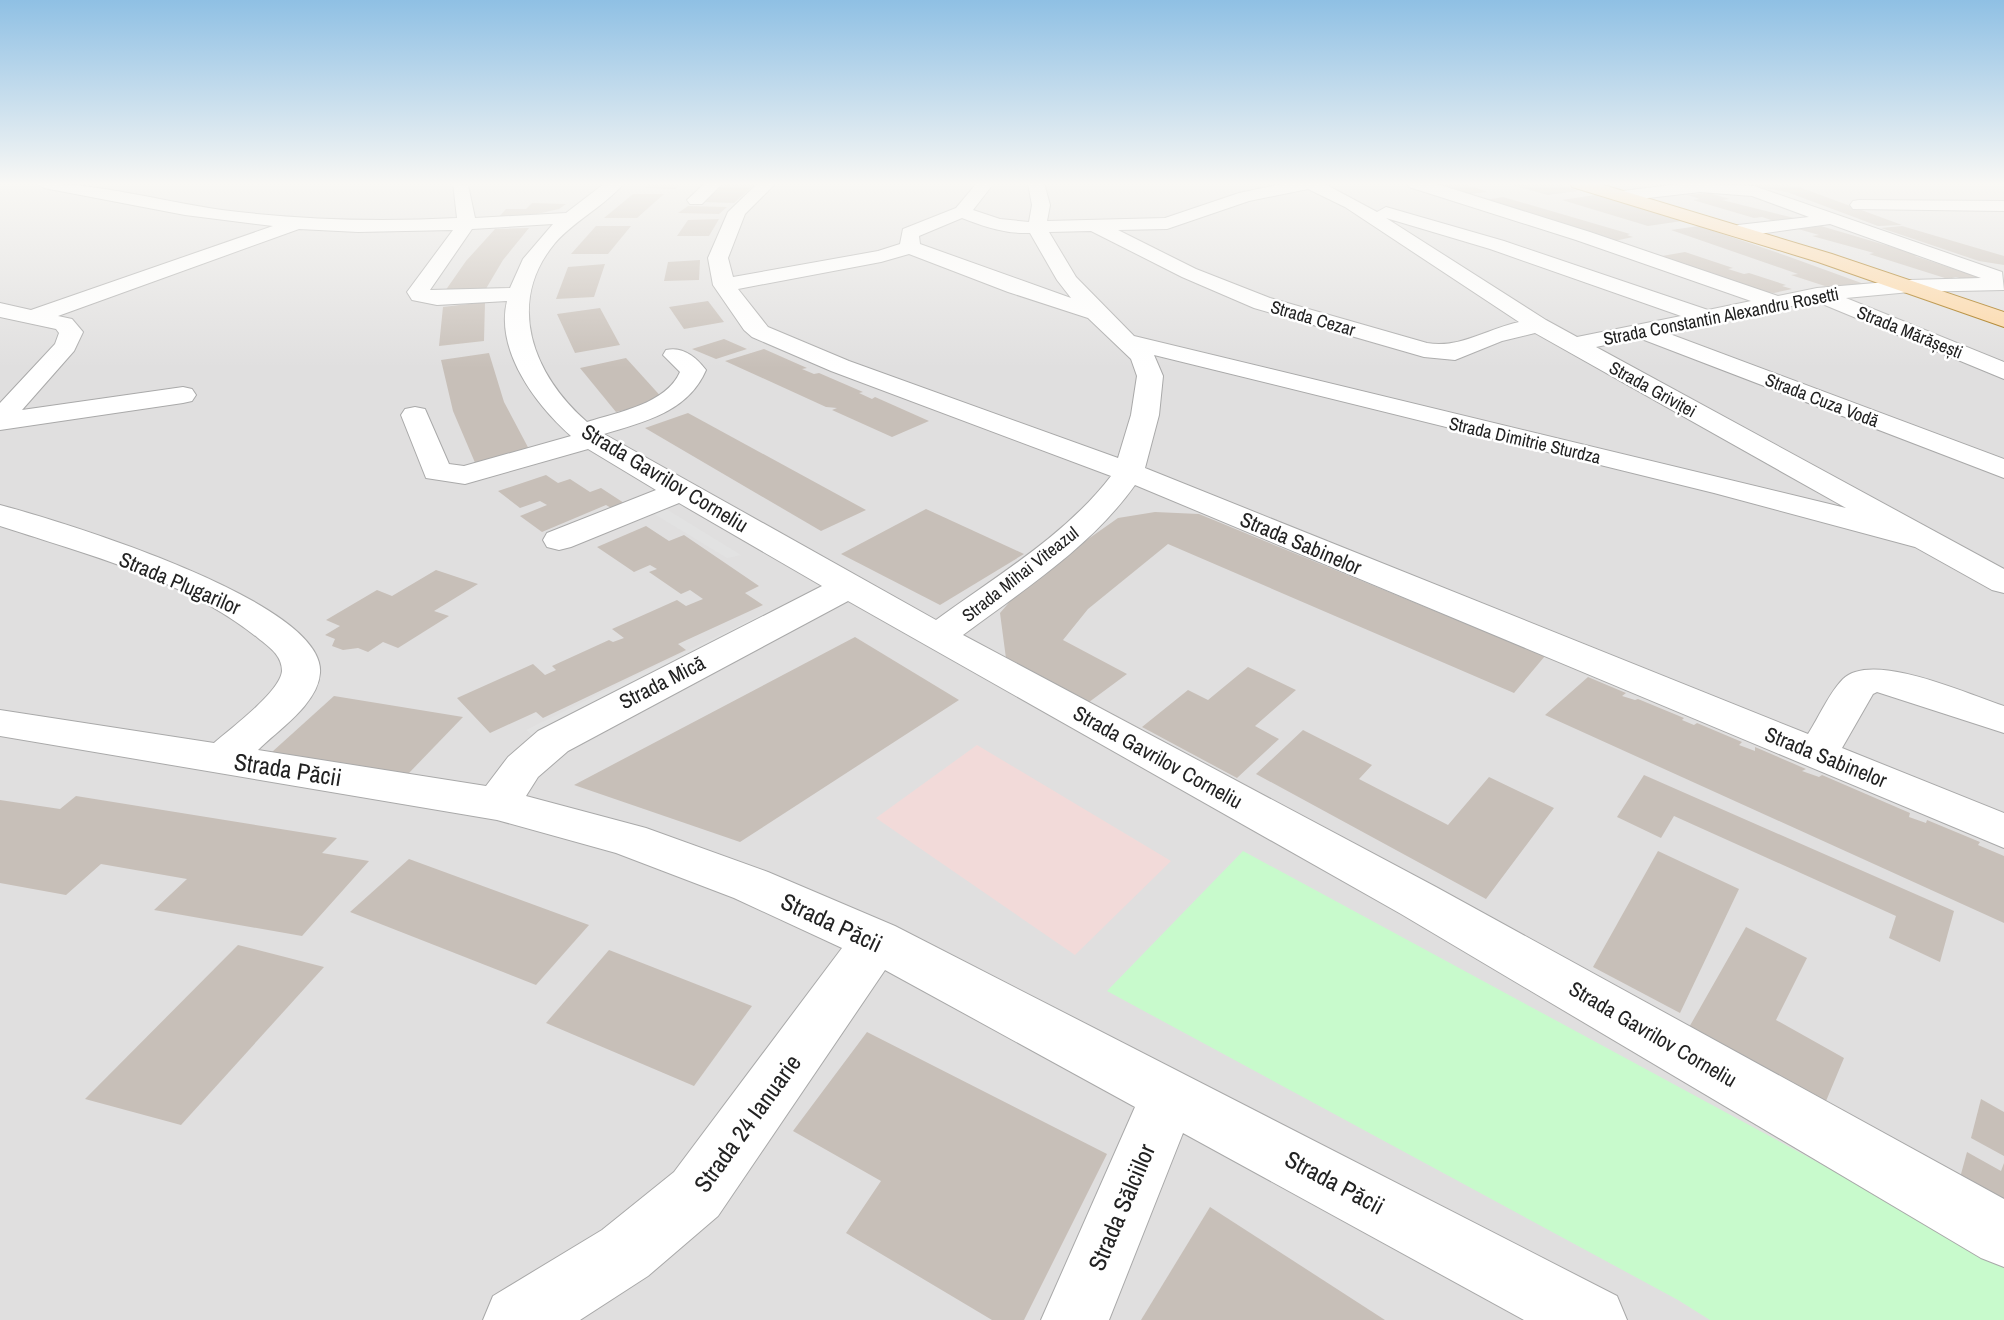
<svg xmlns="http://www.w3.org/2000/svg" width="2004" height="1320" viewBox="0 0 2004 1320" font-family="'Archivo Narrow',sans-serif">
	<rect width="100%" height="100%" fill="#f2efe9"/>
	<!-- residential -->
	<rect fill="#e0dfdf" x="0" y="183" width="2004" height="1137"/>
	<!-- commercial -->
	<polygon fill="#f2dad9" points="977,745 1171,861 1075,955 876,818"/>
	<!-- park -->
	<polygon fill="#c8facc" points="1243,851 2004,1263 2004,1320 1710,1320 1678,1300 1107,991"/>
	<!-- parking -->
	<g fill="#e2e2e2">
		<polygon points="663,507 741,555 727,558 651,512"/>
		<polygon points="770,610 780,616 535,738 526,730"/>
	</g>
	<!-- building -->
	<g fill="#c7bfb8">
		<polygon points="652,183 682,183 675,189 646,188"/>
		<polygon points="726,183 756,183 734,203 703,202"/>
		<polygon points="1464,183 1487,192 1469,194 1436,184"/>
		<polygon points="1520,183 1557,183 1578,191 1548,195 1511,185"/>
		<polygon points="1733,183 1796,186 1902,225 1878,226 1787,192"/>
		<polygon points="1709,193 1730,199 1722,200 1798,219 1777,222 1762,217 1754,218 1693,200 1700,199 1688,195"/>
		<polygon points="633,194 664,194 637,218 604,218"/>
		<polygon points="1595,195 1682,221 1648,226 1562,200"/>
		<polygon points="1503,197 1630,234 1627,235 1633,237 1614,241 1486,200"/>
		<polygon points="532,203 566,204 559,209 519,218 497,219 506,209 526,209"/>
		<polygon points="688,206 727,207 719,214 678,213"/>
		<polygon points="719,219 709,236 677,236 688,220"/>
		<polygon points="596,226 631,226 608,254 571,254"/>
		<polygon points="1699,226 1787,256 1864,284 1831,288 1791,275 1798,274 1671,230"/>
		<polygon points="1821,226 1919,255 1915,256 1960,271 1967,270 1998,279 1975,283 1956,277 1948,279 1869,254 1874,253 1812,236 1819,235 1798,229"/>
		<polygon points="1902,226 2004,256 2004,265 1979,261 1881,228"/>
		<polygon points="529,228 503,260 484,292 443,294 466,261 495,229"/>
		<polygon points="1685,252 1733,268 1728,269 1744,274 1749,273 1786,285 1782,286 1792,289 1774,293 1754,290 1662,256"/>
		<polygon points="700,260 699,280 664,281 668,262"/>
		<polygon points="605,264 594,297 556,299 568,267"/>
		<polygon points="708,301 724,322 684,329 669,307"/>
		<polygon points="485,302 484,341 439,346 443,307"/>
		<polygon points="600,308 620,345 575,353 557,314"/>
		<polygon points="724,339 747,349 716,359 692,349"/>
		<polygon points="764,349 807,368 802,369 814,374 819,373 863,392 859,393 872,399 875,397 929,421 892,437 832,410 837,408 826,407 725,361"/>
		<polygon points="489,353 504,402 531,453 476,465 453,411 441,360"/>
		<polygon points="626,358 665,401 616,412 580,368"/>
		<polygon points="688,413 866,510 821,531 645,428"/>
		<polygon points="546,475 558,483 570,479 590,492 601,488 624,503 611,508 606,505 542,532 520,516 547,505 540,501 520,508 498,491"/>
		<polygon points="926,509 1024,554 940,605 841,554"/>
		<polygon points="1155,512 1199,514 1545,656 1514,693 1168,544 1088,609 1063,640 1127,674 1081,708 1007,666 1000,613 1027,582 1118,518"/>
		<polygon points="646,526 669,541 684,535 759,586 745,593 763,605 678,644 686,650 543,718 536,712 490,733 457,698 533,664 545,675 556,670 552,666 609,640 613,642 624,638 612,629 677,600 686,606 703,599 690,590 681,594 649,572 657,569 650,565 634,572 597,547"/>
		<polygon points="436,570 478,584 434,611 449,616 398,648 383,642 368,652 358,648 343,650 332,646 335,639 325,635 340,626 326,620 377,590 392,596"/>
		<polygon points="855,637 959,700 740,842 574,785"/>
		<polygon points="1248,667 1296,690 1255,726 1279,739 1237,778 1142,727 1188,690 1208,700"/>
		<polygon points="1588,677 1626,693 1622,696 1635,700 1638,699 1684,718 1682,720 1694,725 1697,723 1742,742 1739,745 1755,751 1755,747 1806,769 1802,771 1819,777 1822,775 1910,813 1909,817 1926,823 1927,820 1980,842 1978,845 2004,856 2004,923 1545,715"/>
		<polygon points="334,696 463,717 408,774 272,752"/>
		<polygon points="1303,730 1372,765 1359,779 1448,825 1489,777 1554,808 1486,899 1256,774"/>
		<polygon points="1644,775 1954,911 1940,962 1889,938 1896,916 1674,816 1661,838 1617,817"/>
		<polygon points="76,796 337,838 322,853 369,861 302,936 154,910 187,879 101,864 66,895 0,883 0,800 60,809"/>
		<polygon points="1658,851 1739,889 1680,1013 1593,967"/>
		<polygon points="409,859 589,925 536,985 350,912"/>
		<polygon points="1746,927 1807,958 1776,1020 1844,1058 1816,1125 1679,1045"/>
		<polygon points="238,945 324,967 181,1125 85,1099"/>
		<polygon points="609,950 752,1006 694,1086 546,1023"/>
		<polygon points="867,1032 1107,1154 1024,1320 992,1320 846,1233 881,1181 793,1131"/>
		<polygon points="1981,1099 2004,1112 2004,1156 1971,1138"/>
		<polygon points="1967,1152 2001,1171 2004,1163 2004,1200 1958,1185"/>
		<polygon points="1210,1207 1385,1320 1141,1320"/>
	</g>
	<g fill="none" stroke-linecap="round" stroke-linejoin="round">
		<defs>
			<g id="minor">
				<path d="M36 183C98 183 160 201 222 210 300 220 378 222 457 218L453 183 468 185 475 218 566 213 605 183H624C605 206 575 220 555 243 505 303 533 375 587 422 618 412 666 404 680 372L663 355 666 350C683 346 696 357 706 370 688 412 644 422 604 434L936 620C996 576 1065 536 1111 476L831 371 752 337 744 330 713 285 708 258 728 212 758 183H776L745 214 728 258 733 277 878 251 900 244 903 229 956 208 977 183H994L973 210 1000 219 1029 222 1032 205 1028 183H1044L1050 205 1047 221 1165 218 1239 193 1286 183H1323L1377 212 1386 207 1504 241 1708 310 1751 301 1576 240 1409 187 1407 183H1434L1590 232 1778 296 1817 288 1910 280 1981 278 1830 224 1738 237 1731 235 1729 231 1738 225 1809 217 1752 196 1700 192 1622 201 1613 196 1622 191 1687 183 1754 186 2002 272 2004 290 1910 292 1846 298 2004 362V379L1815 301 1667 333 2004 459V478L1639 338 1596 347 2004 569V593L1992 590 1915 547 1714 493 1154 355 1163 376 1159 415 1145 468 1808 734C1819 717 1829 693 1843 679 1872 650 1970 695 2004 706V733L1877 692 1873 694 1842 748 2004 813V848L1135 485C1090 548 1023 590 963 635L1436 887 2004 1199V1267L1981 1258 1401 914 848 601 568 751 538 777 526 796 646 828 768 872 895 926 1617 1296 1627 1320H1524L1183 1133 1109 1320H1041L1135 1107 885 970 718 1216 648 1276 580 1320H483L493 1296 602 1230 674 1172 842 948 734 898 616 853 497 820 0 736V710L214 743C231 728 280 692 282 671 282 655 269 647 258 638 185 579 88 555 0 526V505C57 520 326 601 320 673 318 704 278 730 258 750L486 786 508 757 538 731 822 586 679 503 571 547 559 550 547 547 543 540 547 533 656 490 588 449 465 484 426 478 401 415 405 409 415 407 425 409 449 464 464 466 571 436C536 405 495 351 507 301L437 305 412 300 407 292 453 230 358 232 299 229 58 316 72 319 83 332 74 351 22 410 183 387 192 389 196 395 192 401 183 403 0 430V403L55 344 59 333 56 329 0 317V303L31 310 273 226 185 215 44 188ZM1308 189 1345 207 1519 322C1487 329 1459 349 1427 343L1270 298 1196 269 1118 230 1167 229 1249 201ZM962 218C985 227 1006 234 1030 233L1057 280 1071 298 920 244 919 236ZM1386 218 1490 249 1681 316 1577 337 1546 320ZM553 224 523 259 510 288 430 290 472 229ZM1091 231 1182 277 1254 308 1424 357 1455 360 1502 341 1535 333 1846 508 1134 336 1076 277 1049 232ZM909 254 1008 292 1088 318 1131 359 1137 376 1131 415 1118 458 849 361 768 327 738 289 881 262Z"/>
				<polygon points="705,183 723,183 702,204 690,204 687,200"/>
				<polygon points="1859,200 2004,201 2004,211 1853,209 1850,205 1853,201"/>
			</g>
			<polygon id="major" points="1570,183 1597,183 1832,254 2004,312 2004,327 1818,262 1572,187"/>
		</defs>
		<!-- minor casing -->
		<use href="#minor" stroke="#a9a9a9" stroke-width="2"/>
		<!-- major casing -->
		<use href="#major" stroke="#a06b00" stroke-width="2"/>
		<!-- minor -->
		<use href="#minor" fill="#fff" fill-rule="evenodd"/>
		<!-- major -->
		<use href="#major" fill="#fcd6a4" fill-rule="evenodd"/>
	</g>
	<!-- sky -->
	<linearGradient id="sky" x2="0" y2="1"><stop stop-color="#8fc0e4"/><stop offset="0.5" stop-color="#f9f8f5"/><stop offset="1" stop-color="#f9f8f5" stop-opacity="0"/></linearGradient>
	<rect width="2004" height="368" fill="url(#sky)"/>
	<g text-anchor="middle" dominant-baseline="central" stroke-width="5" stroke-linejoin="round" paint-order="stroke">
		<!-- far-street labels -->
		<g font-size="18" fill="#222" stroke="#fff">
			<text transform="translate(1721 316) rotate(-11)">Strada Constantin Alexandru Rosetti</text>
			<text transform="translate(1313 318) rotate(16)">Strada Cezar</text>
			<text transform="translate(1910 332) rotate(22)">Strada Mărășești</text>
			<text transform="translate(1653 389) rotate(29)">Strada Griviței</text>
			<text transform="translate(1822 400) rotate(21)">Strada Cuza Vodă</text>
			<text transform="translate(1525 440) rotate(13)">Strada Dimitrie Sturdza</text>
			<text transform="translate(1020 574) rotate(-38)">Strada Mihai Viteazul</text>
		</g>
		<!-- street labels -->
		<g font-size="21" fill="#222" stroke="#fff">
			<text transform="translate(665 478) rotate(31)">Strada Gavrilov Corneliu</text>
			<text transform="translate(1301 543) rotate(23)">Strada Sabinelor</text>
			<text transform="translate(180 583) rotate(23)">Strada Plugarilor</text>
			<text transform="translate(662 682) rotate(-27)">Strada Mică</text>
			<text transform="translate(1158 757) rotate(29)">Strada Gavrilov Corneliu</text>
			<text transform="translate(1826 757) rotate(22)">Strada Sabinelor</text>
			<text transform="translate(1653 1034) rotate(30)">Strada Gavrilov Corneliu</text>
		</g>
		<!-- near-street labels -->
		<g font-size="24" fill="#222" stroke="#fff">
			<text transform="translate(288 769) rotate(9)">Strada Păcii</text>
			<text transform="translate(832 922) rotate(25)">Strada Păcii</text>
			<text transform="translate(747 1123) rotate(-54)">Strada 24 Ianuarie</text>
			<text transform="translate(1335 1182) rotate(28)">Strada Păcii</text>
			<text transform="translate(1121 1207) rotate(-67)">Strada Sălciilor</text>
		</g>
	</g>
</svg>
